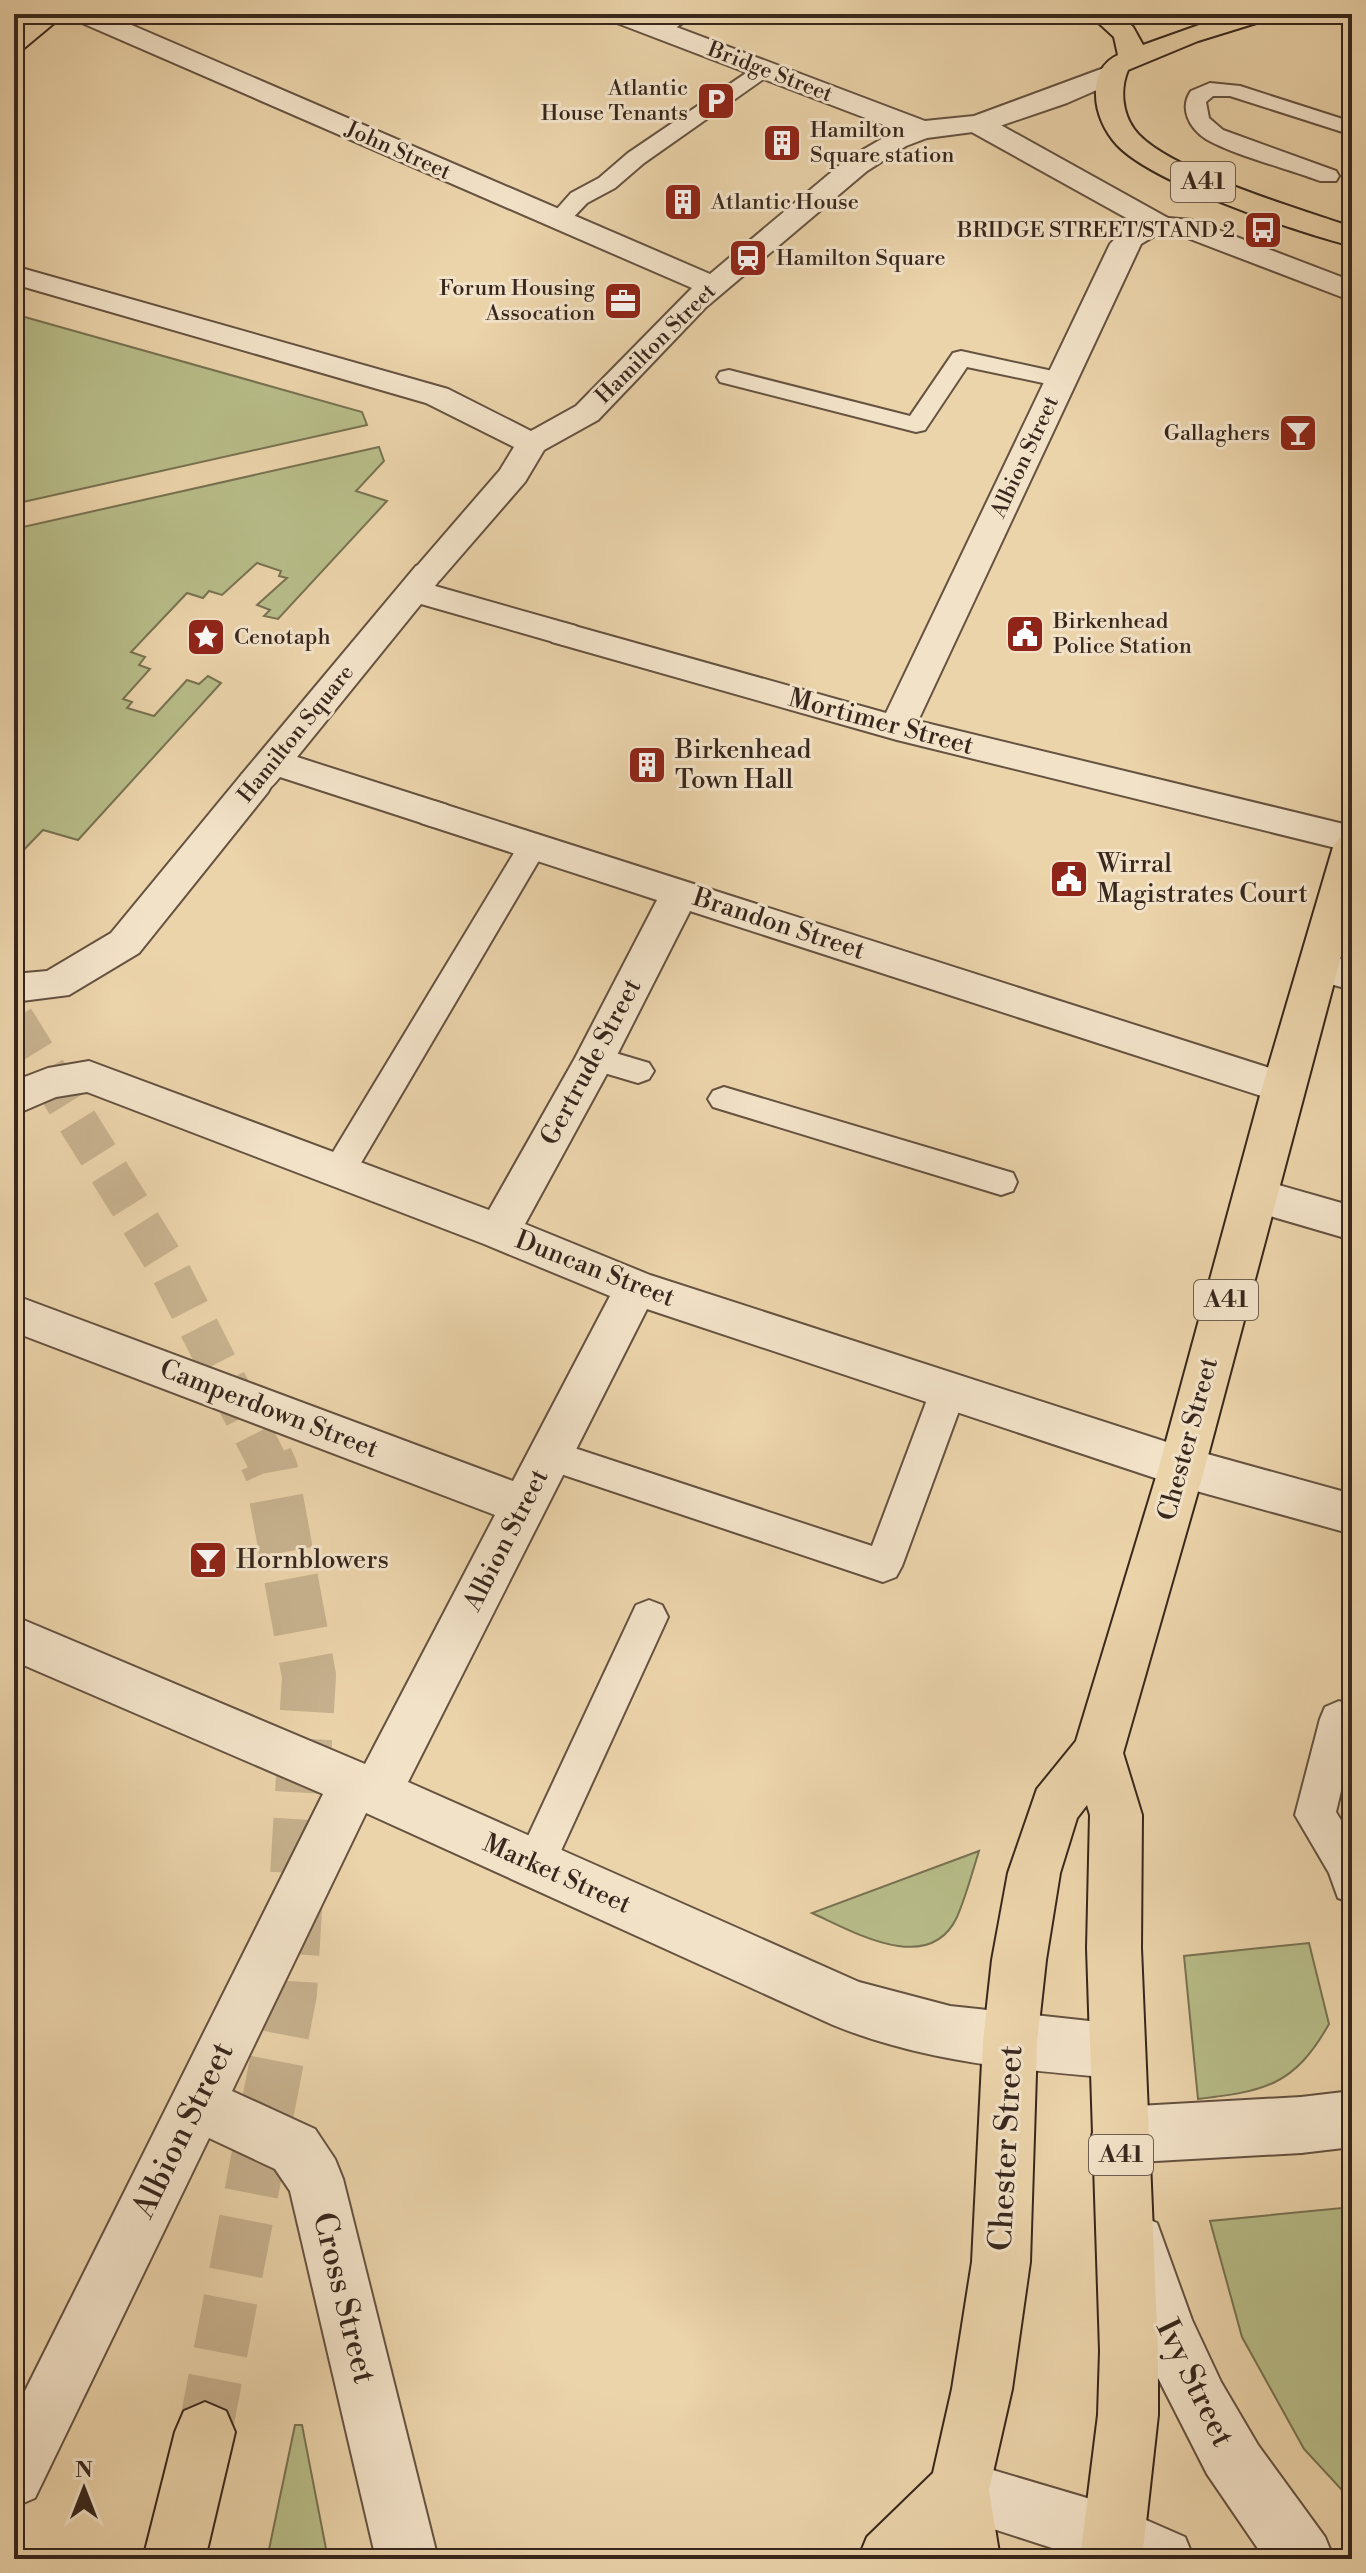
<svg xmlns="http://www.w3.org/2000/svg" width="1366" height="2573" viewBox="0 0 1366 2573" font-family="'Libre Bodoni',serif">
	<rect width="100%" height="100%" fill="#ebd3aa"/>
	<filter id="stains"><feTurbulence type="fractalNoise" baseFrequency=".0025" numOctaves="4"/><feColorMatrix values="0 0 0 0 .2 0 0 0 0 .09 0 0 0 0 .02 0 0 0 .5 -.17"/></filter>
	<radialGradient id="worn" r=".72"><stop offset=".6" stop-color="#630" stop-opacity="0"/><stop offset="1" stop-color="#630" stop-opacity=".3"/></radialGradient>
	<!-- green -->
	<g fill="#b7bc88" stroke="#787252" stroke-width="2">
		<polygon points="14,314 362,412 367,425 14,504"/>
		<polygon points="379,447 384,461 356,491 387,501 278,619 264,616 270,610 257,605 287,578 279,576 281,571 257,563 222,595 209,591 203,598 187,593 131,652 145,657 139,665 150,669 123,699 132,702 127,708 154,716 187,680 199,684 208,676 221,683 78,840 43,830 14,860 14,529"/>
		<path d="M979 1851C972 1873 966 1896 957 1917 929 1977 852 1931 812 1913Z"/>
		<path d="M1309 1943 1329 2024C1294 2086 1265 2091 1198 2099L1184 1956Z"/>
		<polygon points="1352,2207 1352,2501 1304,2449 1242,2337 1210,2221"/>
		<polygon points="295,2425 302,2425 328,2559 267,2559"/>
	</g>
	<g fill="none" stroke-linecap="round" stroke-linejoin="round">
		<!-- primary-tunnel-far1 -->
		<polyline stroke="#c7b18e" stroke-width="40" stroke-dasharray="40 20" stroke-linecap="butt" points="14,1019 168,1267 267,1461"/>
		<!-- primary-tunnel -->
		<polyline stroke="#c7b18e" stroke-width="54" stroke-dasharray="54 27" stroke-linecap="butt" points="205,2432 290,1993 309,1676 271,1470 266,1459"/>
		<defs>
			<g id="service">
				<polygon points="671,14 695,14 667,34 653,34 650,30"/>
				<polygon points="765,63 772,65 775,69 772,73 644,163 615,188 587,203 566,225 550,225 547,220 571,193 599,178 628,153 758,65"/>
				<path d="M1210 83 1240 86 1352 122V135L1230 96H1213L1206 102 1209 118 1223 130 1336 171 1339 176 1336 181H1320C1289 169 1233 155 1206 139 1189 128 1179 108 1191 91Z"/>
				<polygon points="961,351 1071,375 1074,380 1071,385 1062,387 967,367 925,430 916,432 720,382 717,377 720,372 729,370 910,416 953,353"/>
				<polygon points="533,835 543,838 548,845 351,1180 339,1184 327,1180 323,1171 327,1162 523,838"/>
				<polygon points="595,1047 649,1063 654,1071 649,1079 638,1083 584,1067 579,1059 584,1051"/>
				<polygon points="724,1087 1013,1173 1017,1182 1013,1191 1001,1195 713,1107 708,1099 713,1091"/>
				<polygon points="949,1375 961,1379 967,1389 902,1566 896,1577 883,1582 537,1466 532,1455 537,1444 550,1440 872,1546 931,1389 937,1379"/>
				<polygon points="649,1600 662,1605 668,1617 549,1877 535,1883 521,1877 515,1864 521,1851 636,1605"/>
				<polygon points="1339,1701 1352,1706 1352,1745 1336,1812 1352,1838 1352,1903 1338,1898 1329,1873 1295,1815 1320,1719 1325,1707"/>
			</g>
			<g id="pedestrian">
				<polygon points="978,116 988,118 1168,218 1173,224 1168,230 1158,233 1148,230 968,130 964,124 968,118"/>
				<path d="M428 562 440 566 445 573 435 586 576 626 581 634 576 642 564 645 421 604 297 757 447 805 453 814 447 823 434 827 280 777C268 792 261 797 242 792L237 783 242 774 416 566Z"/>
				<polygon points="1301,2097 1321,2105 1329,2125 1321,2145 1301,2153 1120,2163 1100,2155 1092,2135 1100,2115 1120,2107"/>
			</g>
			<g id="minor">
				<polygon points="71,14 106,14 710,274 847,159 897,130 609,20 605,14 642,14 925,121 974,116 1112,65 1122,67 1126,73 1122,79 1067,103 988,130 927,138 906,146 867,171 705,308 598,420 544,450 525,482 440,580 428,584 416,580 411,573 500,470 514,447 426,403 14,284 14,266 448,389 531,431 576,406 692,288 75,20"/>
				<polygon points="1157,217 1192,220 1352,281 1352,301 1177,234 1156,235 1141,244 918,721 1352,826 1352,852 897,740 552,642 547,634 552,626 564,623 886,713 1110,244 1127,226"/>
				<polygon points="255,771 268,774 273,783 268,792 139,953 69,995 14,1002 14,974 47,971 111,933 242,774"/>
				<path d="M434 801 1298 1077 1304 1088 1298 1099 1283 1103 690 911 615 1059 525 1224 650 1275 1182 1447 1352 1494V1534L1182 1487 647 1309 408 1782 859 1982 950 2006 1117 2024 1136 2032 1144 2051 1136 2070 1117 2078C1019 2070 924 2062 833 2025L366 1813 232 2091 315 2129 335 2159 343 2179 438 2559H376L290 2191 275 2169 209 2138 35 2498 14 2507V2413L323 1794 14 1661V1616L365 1764 495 1515 14 1332V1295L513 1481 610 1296 484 1244 87 1092 56 1097 14 1115V1081L48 1068 89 1061 489 1210 575 1058 657 900 421 823 415 814 421 805Z"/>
				<polygon points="1319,953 1352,962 1352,990 1305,977 1299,967 1305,957"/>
				<polygon points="1254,1178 1352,1206 1352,1240 1239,1207 1233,1195 1239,1183"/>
				<polygon points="1352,2091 1352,2147 1301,2153 1281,2145 1273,2125 1281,2105 1301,2097"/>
				<polygon points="1137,2214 1157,2223 1192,2320 1221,2382 1258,2445 1325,2537 1334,2559 1265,2559 1207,2474 1155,2372 1125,2297 1108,2243 1117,2223"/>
				<polygon points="959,2460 1114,2506 1185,2537 1194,2559 1086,2559 938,2511 929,2490 938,2469"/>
			</g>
			<g id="primary">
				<polygon points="35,14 65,14 23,49 14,51 14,30"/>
				<polygon points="205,2402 226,2411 235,2432 205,2559 143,2559 175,2432 184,2411"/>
			</g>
			<g id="trunk">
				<path d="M1089 14H1119L1133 27 1143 45 1230 14H1270L1266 20 1198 41 1128 70C1120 89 1122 112 1134 129 1162 169 1303 210 1352 227V246C1297 232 1154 184 1117 145 1105 132 1096 113 1096 95 1095 78 1102 62 1118 55L1114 37Z"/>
				<polygon points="1352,834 1352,915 1205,1467 1123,1753 1142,1815 1141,1948 1158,2351 1158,2415 1142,2559 1080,2559 1098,2415 1100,2351 1087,1948 1090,1815 1087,1805 1077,1818 1060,1873 1046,1960 1037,2042 1030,2262 1012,2389 989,2490 1000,2559 938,2559 937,2554 933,2559 858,2559 867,2537 933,2473 952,2389 972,2262 983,2042 992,1960 1008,1873 1037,1789 1076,1741 1159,1467 1262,1088 1333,847 1339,838"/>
			</g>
		</defs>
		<!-- service casing -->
		<use href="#service" stroke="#655240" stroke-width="4"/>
		<!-- pedestrian casing -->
		<use href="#pedestrian" stroke="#655240" stroke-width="4"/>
		<!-- minor casing -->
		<use href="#minor" stroke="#655240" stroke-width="4"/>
		<!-- primary casing -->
		<use href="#primary" stroke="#38271d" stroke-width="4"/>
		<!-- trunk casing -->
		<use href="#trunk" stroke="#38271d" stroke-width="4"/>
		<!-- service -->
		<use href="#service" fill="#f2e2c8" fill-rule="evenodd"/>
		<!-- pedestrian -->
		<use href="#pedestrian" fill="#f2e2c8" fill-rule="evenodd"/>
		<!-- minor -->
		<use href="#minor" fill="#f2e2c8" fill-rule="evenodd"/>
		<!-- primary -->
		<use href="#primary" fill="#ebd3aa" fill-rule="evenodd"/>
		<!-- trunk -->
		<use href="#trunk" fill="#ebd3aa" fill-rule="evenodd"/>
	</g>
	<!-- icons -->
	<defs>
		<symbol id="parking-square" viewBox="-11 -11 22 22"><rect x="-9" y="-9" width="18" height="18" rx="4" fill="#8f2418" stroke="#f2e2c8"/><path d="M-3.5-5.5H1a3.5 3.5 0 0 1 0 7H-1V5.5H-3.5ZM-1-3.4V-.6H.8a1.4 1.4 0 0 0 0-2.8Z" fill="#fff"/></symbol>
		<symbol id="building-square" viewBox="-11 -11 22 22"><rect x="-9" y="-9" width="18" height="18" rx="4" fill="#8f2418" stroke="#f2e2c8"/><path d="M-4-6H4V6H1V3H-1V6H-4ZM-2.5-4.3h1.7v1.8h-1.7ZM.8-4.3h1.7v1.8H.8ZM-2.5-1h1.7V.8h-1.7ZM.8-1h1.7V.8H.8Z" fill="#fff"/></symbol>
		<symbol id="bus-square" viewBox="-11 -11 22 22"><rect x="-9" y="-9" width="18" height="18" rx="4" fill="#8f2418" stroke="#f2e2c8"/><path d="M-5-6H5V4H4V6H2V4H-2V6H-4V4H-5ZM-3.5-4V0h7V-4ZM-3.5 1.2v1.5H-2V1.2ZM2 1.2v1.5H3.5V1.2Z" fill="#fff"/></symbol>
		<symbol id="station-square" viewBox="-11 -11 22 22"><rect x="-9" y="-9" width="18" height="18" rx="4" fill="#8f2418" stroke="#f2e2c8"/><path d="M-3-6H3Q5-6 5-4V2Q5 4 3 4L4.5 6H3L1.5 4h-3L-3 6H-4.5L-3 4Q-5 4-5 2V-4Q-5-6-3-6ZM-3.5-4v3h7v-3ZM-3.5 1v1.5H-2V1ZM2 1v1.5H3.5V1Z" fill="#fff"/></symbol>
		<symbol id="office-square" viewBox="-11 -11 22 22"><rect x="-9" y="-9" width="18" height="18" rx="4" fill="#8f2418" stroke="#f2e2c8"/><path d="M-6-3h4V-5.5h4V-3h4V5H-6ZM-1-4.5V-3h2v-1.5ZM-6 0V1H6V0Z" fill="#fff"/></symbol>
		<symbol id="bar-square" viewBox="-11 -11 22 22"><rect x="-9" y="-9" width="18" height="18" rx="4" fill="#8f2418" stroke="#f2e2c8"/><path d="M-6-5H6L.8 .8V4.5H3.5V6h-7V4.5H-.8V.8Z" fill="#fff"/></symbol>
		<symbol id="civic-square" viewBox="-11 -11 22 22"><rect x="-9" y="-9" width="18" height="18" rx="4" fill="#8f2418" stroke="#f2e2c8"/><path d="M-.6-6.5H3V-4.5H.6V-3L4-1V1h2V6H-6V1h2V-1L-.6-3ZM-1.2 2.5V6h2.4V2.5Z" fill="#fff"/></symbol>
		<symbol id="sight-square" viewBox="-11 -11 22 22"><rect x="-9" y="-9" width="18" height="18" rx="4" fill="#8f2418" stroke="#f2e2c8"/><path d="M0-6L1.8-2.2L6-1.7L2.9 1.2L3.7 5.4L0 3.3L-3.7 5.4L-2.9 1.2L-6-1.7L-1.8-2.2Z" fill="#fff"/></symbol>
	</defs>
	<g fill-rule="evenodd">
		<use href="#parking-square" x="694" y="79" width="44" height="44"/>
		<use href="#building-square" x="760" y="121" width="44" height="44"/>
		<use href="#building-square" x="661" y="180" width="44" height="44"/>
		<use href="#bus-square" x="1241" y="208" width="44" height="44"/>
		<use href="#station-square" x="726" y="236" width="44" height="44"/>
		<use href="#office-square" x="601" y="279" width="44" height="44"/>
		<use href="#bar-square" x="1276" y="411" width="44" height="44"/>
		<use href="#civic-square" x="1003" y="612" width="44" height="44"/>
		<use href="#sight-square" x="184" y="615" width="44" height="44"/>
		<use href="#building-square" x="625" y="743" width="44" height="44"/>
		<use href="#civic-square" x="1047" y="857" width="44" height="44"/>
		<use href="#bar-square" x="186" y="1538" width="44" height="44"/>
	</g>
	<g text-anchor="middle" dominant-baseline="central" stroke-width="6" stroke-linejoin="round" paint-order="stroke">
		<!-- far-street labels -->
		<g font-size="22" fill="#38271d" stroke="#f2e2c8">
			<text transform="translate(770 72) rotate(21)">Bridge Street</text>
			<text transform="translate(398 151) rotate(24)">John Street</text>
			<text transform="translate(656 344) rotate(-45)">Hamilton Street</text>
			<text transform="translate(1025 457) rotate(-65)">Albion Street</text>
			<text transform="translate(296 734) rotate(-51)">Hamilton Square</text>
		</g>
		<!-- far-poi labels -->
		<g font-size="22" fill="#38271d" stroke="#f2e2c8" text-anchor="start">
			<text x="688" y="88" text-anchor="end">Atlantic<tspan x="688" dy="25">House Tenants</tspan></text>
			<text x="810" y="130">Hamilton<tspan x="810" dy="25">Square station</tspan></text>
			<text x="711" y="202">Atlantic House</text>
			<text x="1235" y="230" text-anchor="end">BRIDGE STREET/STAND 2</text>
			<text x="776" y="258">Hamilton Square</text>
			<text x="595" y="288" text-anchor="end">Forum Housing<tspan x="595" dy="25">Assocation</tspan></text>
			<text x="1270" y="433" text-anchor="end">Gallaghers</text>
			<text x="1053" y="621">Birkenhead<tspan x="1053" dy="25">Police Station</tspan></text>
			<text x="234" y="637">Cenotaph</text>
		</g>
		<!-- shield labels -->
		<g fill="#f2e2c8" stroke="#705f50" stroke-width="2">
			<rect x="1171" y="162" width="64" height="40" rx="6"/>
			<rect x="1194" y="1280" width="64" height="40" rx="6"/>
			<rect x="1089" y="2135" width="64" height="40" rx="6"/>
		</g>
		<g font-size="24" font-weight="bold" fill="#38271d">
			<text x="1203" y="182">A41</text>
			<text x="1226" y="1300">A41</text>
			<text x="1121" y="2155">A41</text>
		</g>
		<!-- street labels -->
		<g font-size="26" fill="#38271d" stroke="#f2e2c8">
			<text transform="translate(881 722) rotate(15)">Mortimer Street</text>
			<text transform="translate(779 924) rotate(18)">Brandon Street</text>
			<text transform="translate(591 1062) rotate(-62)">Gertrude Street</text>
			<text transform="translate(595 1269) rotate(21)">Duncan Street</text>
			<text transform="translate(269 1409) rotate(21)">Camperdown Street</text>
			<text transform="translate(1188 1439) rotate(-75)">Chester Street</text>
			<text transform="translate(506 1540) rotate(-63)">Albion Street</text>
			<text transform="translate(557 1874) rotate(24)">Market Street</text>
		</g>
		<!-- poi labels -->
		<g font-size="26" fill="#38271d" stroke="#f2e2c8" text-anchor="start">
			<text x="675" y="750">Birkenhead<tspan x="675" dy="30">Town Hall</tspan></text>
			<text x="1097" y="864">Wirral<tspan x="1097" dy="30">Magistrates Court</tspan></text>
			<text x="236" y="1560">Hornblowers</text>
		</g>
		<!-- near-street labels -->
		<g font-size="32" fill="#38271d" stroke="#f2e2c8">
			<text transform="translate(183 2130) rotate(-64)">Albion Street</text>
			<text transform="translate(1006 2148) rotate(-87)">Chester Street</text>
			<text transform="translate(344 2298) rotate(76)">Cross Street</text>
			<text transform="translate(1195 2383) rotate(64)">Ivy Street</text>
		</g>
	</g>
	<!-- margin -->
	<rect width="1366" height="2573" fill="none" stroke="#ebd3aa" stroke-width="48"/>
	<rect x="16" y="16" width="1334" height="2541" fill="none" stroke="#38271d" stroke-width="4"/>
	<rect x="24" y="24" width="1318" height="2525" fill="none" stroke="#38271d" stroke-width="2"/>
	<!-- north arrow -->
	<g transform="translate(84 2489)" stroke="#f2e2c8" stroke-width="6" paint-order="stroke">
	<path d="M0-6L14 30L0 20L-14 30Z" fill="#38271d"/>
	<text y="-12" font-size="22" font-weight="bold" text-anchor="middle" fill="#38271d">N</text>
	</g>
	<rect width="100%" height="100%" filter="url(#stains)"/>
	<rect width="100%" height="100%" fill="url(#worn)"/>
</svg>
